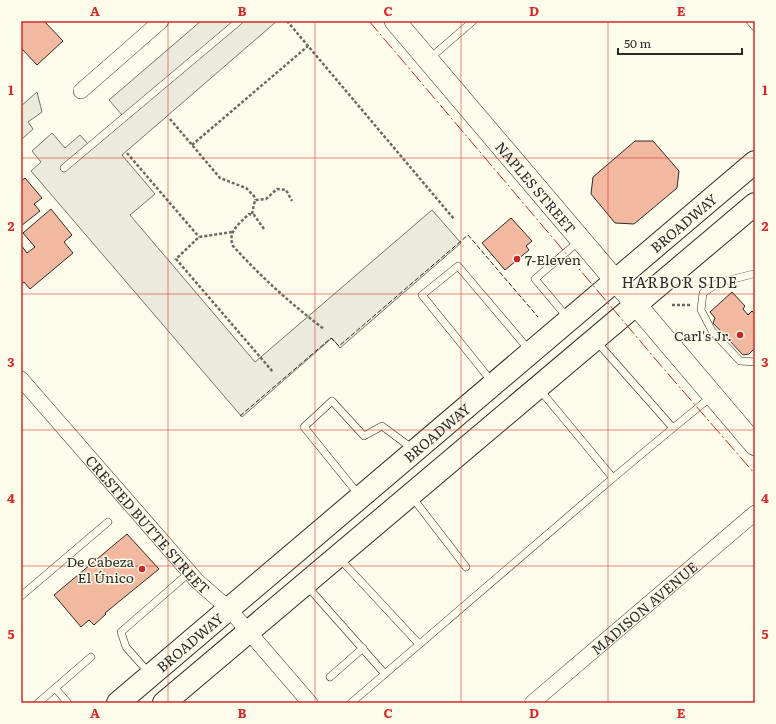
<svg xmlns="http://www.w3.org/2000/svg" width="776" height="724" viewBox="0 0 776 724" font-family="Literata,serif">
	<rect width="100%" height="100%" fill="#fdfbea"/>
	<!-- parking -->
	<g fill="#eceadb" stroke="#74746e">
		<polygon points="201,21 277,21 122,155 155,194 130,215 255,362 432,210 461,243 340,348 332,338 242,417 31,171 41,162 32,151 52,133 65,148 80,135 88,144 122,115 109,100"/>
		<polygon points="37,92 42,112 28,122 33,129 21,140 21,106"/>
	</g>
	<!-- building -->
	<g fill="#f2b8a0" stroke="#2b2b2b">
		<polygon points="21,21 44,21 63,41 37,65 21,48"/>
		<polygon points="635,141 653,141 679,171 677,188 634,224 615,223 591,194 593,177"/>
		<polygon points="25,178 42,198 34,204 40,211 21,226 21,181"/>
		<polygon points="51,209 72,235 64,242 73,253 30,289 24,282 21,284 21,245 27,253 35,247 23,233"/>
		<polygon points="511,218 532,241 526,246 529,250 505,270 482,243"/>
		<polygon points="732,292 745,306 743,309 748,315 752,311 755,314 755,348 749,354 743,355 713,323 715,318 710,312"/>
		<polygon points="127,534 159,569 105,613 106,614 94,625 89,620 81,627 54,595"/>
	</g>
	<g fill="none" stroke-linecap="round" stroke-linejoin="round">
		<defs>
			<g id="lane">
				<polyline points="750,21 755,27"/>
				<polyline points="429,59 473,21"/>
				<polyline points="64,168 239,21"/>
				<polyline points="753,274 718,283 703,293 701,310 712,331 740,361 755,362"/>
				<polyline points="567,317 535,279 579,241"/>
				<polyline points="493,383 422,295 458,266 530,351"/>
				<polyline points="540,390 613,478 673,428 597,342"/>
				<polyline points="673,428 711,397"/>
				<polyline points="359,495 304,427 332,401 364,436 382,426 413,449"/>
				<polyline points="412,497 466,567"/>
				<polyline points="339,558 419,644"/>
				<polyline points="307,586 385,674"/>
				<polyline points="21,596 108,522"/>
				<polyline points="150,674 126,647 121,632 190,572"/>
				<polyline points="330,677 363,648"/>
				<polyline points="55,688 68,703"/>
				<polyline points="38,703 91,657"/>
				<polyline points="351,703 613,478"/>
			</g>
			<g id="street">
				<polyline points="81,91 161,21"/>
				<path id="s1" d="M21 379 197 581 229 609 310 703"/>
				<path id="s2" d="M532 703 755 513"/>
			</g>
			<g id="secondary">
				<path id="s3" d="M395 21 755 445"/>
			</g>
			<g id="primary">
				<path id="s4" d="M118 703 755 162"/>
				<polyline points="164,703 755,204"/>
			</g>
		</defs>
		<!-- lane casing -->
		<use href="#lane" stroke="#2b2b2b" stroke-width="8"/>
		<!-- street casing -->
		<use href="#street" stroke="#2b2b2b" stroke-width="16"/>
		<!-- secondary casing -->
		<use href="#secondary" stroke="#2b2b2b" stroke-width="22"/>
		<!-- primary casing -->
		<use href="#primary" stroke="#2b2b2b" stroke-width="24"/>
		<!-- path -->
		<g stroke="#6a6964" stroke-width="2.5" stroke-dasharray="3 2" stroke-linecap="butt">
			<polyline points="287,21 454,219"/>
			<polyline points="170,119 220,178 246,188 254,196 255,200"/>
			<polyline points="192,145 308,46"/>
			<polyline points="127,153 199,237"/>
			<polyline points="252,214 255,200 266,199 277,189 286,190 292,201"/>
			<path d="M264 229 254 215 249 214C239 224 227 232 233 246 261 277 291 304 324 329"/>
			<polyline points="232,232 199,237 176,259 273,372"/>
			<polyline points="672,305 691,305"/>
		</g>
		<!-- lane -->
		<use href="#lane" stroke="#fdfbea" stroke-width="7"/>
		<!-- street -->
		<use href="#street" stroke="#fdfbea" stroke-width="15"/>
		<!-- secondary -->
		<use href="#secondary" stroke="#fdfbea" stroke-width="21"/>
		<!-- primary -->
		<use href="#primary" stroke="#fdfbea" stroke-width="22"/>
		<!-- fence -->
		<polyline stroke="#2b2b2b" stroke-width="1" stroke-dasharray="5 2" stroke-linecap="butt" points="240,416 331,338 339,346 468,235 538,317"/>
		<!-- power -->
		<polyline stroke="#c62828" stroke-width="1" stroke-dasharray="14 3 2 3" stroke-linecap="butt" points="369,21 663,368 755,474"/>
	</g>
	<!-- grid -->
	<path fill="none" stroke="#d62828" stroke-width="1" stroke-opacity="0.55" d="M168 21V703M315 21V703M461 21V703M608 21V703M21 158H755M21 294H755M21 430H755M21 566H755"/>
	<!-- markers -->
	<g fill="#c62828" stroke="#fdfbea" stroke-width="1.5">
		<circle cx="517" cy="259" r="4"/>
		<circle cx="740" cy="335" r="4"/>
		<circle cx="142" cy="569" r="4"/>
	</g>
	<g text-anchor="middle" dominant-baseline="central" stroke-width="3" stroke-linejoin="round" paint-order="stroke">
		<!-- street labels -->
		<g font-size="14" fill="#2b2b2b" stroke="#fdfbea">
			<text stroke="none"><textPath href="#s3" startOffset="218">NAPLES STREET</textPath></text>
			<text stroke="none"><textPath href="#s4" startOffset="742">BROADWAY</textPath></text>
			<text stroke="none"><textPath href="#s4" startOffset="418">BROADWAY</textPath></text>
			<text stroke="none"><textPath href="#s1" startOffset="193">CRESTED BUTTE STREET</textPath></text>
			<text stroke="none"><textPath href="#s2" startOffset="147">MADISON AVENUE</textPath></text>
			<text stroke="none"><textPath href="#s4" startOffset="94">BROADWAY</textPath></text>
		</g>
		<!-- poi labels -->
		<g font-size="14" fill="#2b2b2b" stroke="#fdfbea" text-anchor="end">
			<text x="525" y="259" text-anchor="start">7-Eleven</text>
			<text x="732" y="335">Carl's Jr.</text>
			<text x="134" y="561">De Cabeza<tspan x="134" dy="16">El Único</tspan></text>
		</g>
		<!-- neighbourhood labels -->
		<g font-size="15" letter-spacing="1" fill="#2b2b2b" stroke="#fdfbea">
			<text x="680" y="281">HARBOR SIDE</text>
		</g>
	</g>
	<!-- border -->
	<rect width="776" height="724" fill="none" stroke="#fdfbea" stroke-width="44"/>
	<!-- scale -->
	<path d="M618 48v6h124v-6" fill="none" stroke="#2b2b2b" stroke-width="2"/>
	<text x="624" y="48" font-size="12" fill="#2b2b2b" stroke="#fdfbea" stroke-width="3" paint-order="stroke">50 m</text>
	<rect x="22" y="22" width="732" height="680" fill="none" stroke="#d62828" stroke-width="1.5"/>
	<g font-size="13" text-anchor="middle" font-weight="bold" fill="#d62828">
		<text x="95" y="16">A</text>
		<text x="242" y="16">B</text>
		<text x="388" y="16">C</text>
		<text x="534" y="16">D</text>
		<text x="681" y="16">E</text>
		<text x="11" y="95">1</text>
		<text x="765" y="95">1</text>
		<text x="11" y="231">2</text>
		<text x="765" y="231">2</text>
		<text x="11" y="367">3</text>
		<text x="765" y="367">3</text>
		<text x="11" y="503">4</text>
		<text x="765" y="503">4</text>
		<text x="11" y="639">5</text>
		<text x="765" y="639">5</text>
		<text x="95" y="718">A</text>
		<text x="242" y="718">B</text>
		<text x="388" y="718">C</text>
		<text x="534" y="718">D</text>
		<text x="681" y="718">E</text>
	</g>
</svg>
